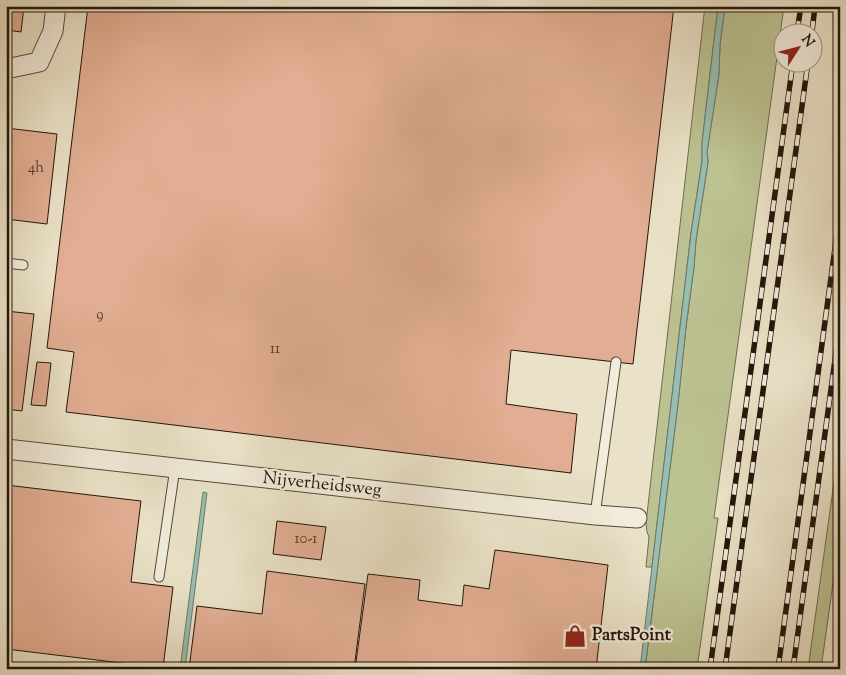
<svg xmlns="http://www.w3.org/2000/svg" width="846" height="675" viewBox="0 0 846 675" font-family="'Sorts Mill Goudy',serif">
	<rect width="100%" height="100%" fill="#eae2c8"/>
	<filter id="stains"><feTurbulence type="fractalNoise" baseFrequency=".004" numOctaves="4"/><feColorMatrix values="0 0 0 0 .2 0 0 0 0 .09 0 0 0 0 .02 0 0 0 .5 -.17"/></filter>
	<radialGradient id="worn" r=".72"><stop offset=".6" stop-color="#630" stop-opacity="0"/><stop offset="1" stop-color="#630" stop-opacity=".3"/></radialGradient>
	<!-- green -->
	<g fill="#bdc292" stroke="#706c4e">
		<polygon points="705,6 718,6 702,143 702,161 691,233 652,567 646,567 649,537 647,532 646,523"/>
		<polygon points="725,6 784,6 714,518 718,518 697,669 645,669 678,404 686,327 694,267 696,240 708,162 707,152 719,74 720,44"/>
		<polygon points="840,439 840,533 821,669 808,669"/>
	</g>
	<!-- water -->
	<g fill="#98beb1" stroke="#6a7a6e">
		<polygon points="718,6 725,6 720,44 719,74 707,152 708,162 696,240 694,267 686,327 678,404 645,669 640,669 691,233 702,161 702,143"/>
		<polygon points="203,492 207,493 185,669 180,669"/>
		<polygon points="6,663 51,669 6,669"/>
	</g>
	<!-- building -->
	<g fill="#e2ae93" stroke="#241509">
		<polygon points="6,6 24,6 21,32 6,30"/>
		<polygon points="88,6 674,6 633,364 511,350 506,404 577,414 571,473 66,412 74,352 47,348"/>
		<polygon points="6,128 57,134 47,224 6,219"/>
		<polygon points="6,311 34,314 22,411 6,409"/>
		<polygon points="37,362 51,363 46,406 31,405"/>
		<polygon points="6,485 141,501 131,582 173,587 163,668 6,649"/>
		<polygon points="277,521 326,527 321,560 273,554"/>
		<polygon points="495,550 608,565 596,669 355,669 368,574 420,580 418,600 462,606 464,585 489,589"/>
		<polygon points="267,571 365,584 354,669 189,669 197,606 262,614"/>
	</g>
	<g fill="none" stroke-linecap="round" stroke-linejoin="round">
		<defs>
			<g id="lane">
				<polyline points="6,263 23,265"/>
				<polyline points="595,515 616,362"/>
				<polyline points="159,577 175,468"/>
			</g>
			<g id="street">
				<polyline points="6,69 39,62 53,31 56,6"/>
				<polyline points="6,449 595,515 637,518"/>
			</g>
		</defs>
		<!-- lane casing -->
		<use href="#lane" stroke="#564839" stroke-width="11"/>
		<!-- street casing -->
		<use href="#street" stroke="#564839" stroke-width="21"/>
		<!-- lane -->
		<use href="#lane" stroke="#f1ecdb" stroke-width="9"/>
		<!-- street -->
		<use href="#street" stroke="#f1ecdb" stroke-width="19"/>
		<defs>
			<g id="rail">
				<polyline points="797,32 801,6"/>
				<polyline points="812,32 815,6"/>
				<polyline points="710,669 793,62"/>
				<polyline points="725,669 808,62"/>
				<polyline points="778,669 840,211"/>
				<polyline points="793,669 840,323"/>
			</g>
		</defs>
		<!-- rail casing -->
		<use href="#rail" stroke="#241509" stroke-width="5.5"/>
		<!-- rail -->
		<use href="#rail" stroke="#f1ecdb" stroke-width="4" stroke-dasharray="11" stroke-linecap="butt"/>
	</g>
	<!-- icons -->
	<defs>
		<symbol id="shop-bare" viewBox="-9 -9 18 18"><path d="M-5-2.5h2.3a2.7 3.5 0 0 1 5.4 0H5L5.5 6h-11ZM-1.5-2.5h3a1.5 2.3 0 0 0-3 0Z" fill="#8f2418" stroke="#f1ecdb" stroke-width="2.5" paint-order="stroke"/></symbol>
	</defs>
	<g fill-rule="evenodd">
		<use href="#shop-bare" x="559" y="620" width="32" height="32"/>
	</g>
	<g text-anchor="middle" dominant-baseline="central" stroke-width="4.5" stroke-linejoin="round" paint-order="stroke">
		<!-- number labels -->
		<g font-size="15" fill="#543b2c">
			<text x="36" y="168">4h</text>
			<text x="100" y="315">9</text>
			<text x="275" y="349">11</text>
			<text x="306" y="539">10-1</text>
		</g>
		<!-- street labels -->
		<g font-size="18" fill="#241509" stroke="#f1ecdb">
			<text transform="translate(322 485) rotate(6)">Nijverheidsweg</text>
		</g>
		<!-- poi labels -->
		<g font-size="18" font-weight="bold" fill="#241509" stroke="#f1ecdb" text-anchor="start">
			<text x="592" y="636">PartsPoint</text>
		</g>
	</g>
	<!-- margin -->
	<rect width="846" height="675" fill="none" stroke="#eae2c8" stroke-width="25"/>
	<rect x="8" y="8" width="831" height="660" fill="none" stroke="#241509" stroke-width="2.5"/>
	<rect x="12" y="12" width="821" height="650" fill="none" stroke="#241509"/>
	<!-- north arrow -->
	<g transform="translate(798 48) rotate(54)"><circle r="24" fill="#f1ecdb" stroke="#9f9687"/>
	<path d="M0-4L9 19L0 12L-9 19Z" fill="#8f2418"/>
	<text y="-8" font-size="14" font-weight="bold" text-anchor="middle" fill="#241509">N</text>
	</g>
	<rect width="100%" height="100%" filter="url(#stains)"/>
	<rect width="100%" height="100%" fill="url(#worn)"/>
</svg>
